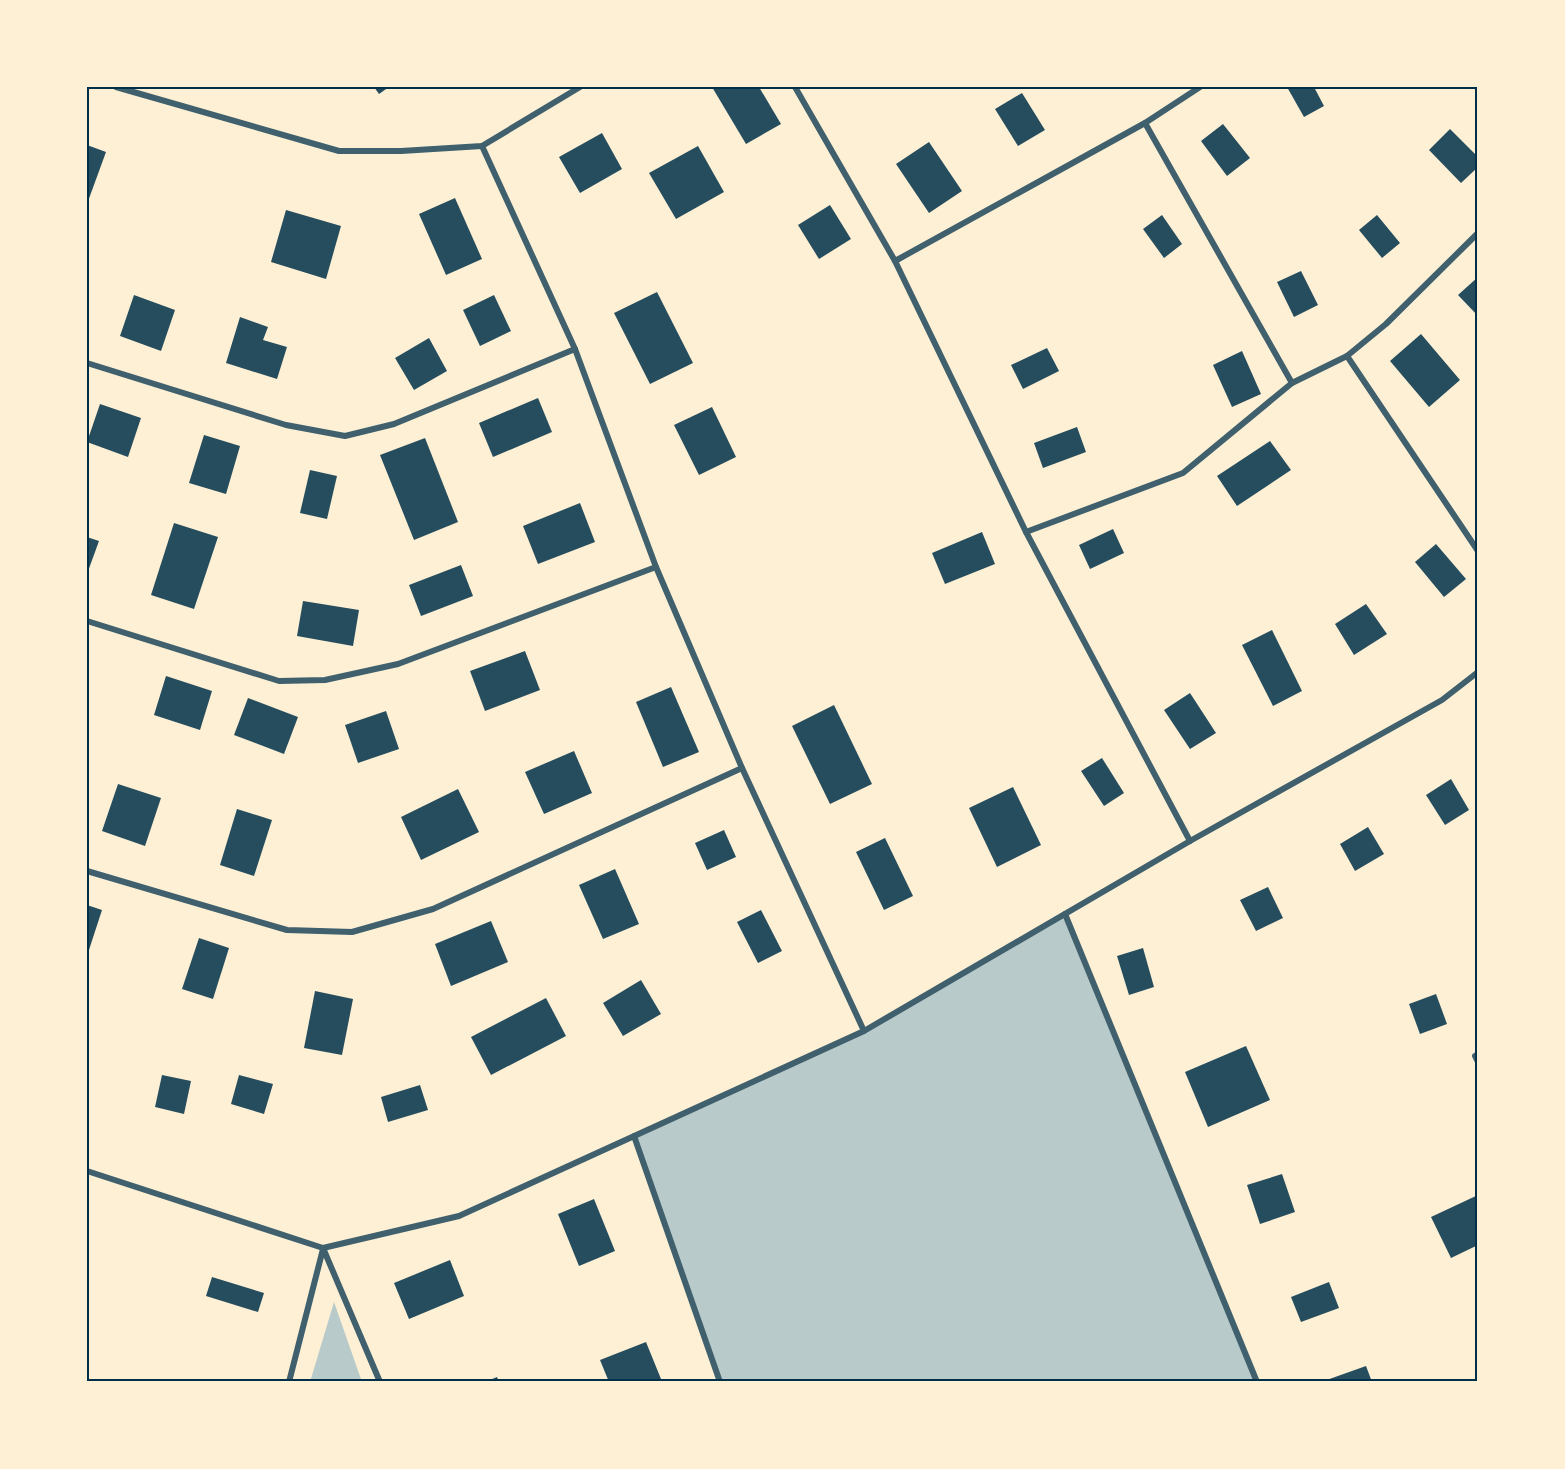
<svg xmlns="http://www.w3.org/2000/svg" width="1565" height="1469" viewBox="0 0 1565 1469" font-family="Ubuntu,sans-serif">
	<rect width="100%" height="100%" fill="#fdf0d5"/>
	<!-- green -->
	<g fill="#b9caca">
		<polygon points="1065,914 1257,1382 720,1382 634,1136 864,1031"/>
		<polygon points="334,1302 362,1382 310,1382"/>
	</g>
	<!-- building -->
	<g fill="#264d5e">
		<polygon points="374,87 389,87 379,94"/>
		<polygon points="712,87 759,87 781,124 746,144"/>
		<polygon points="1287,87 1314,87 1324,106 1304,117"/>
		<polygon points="1022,93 1045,130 1018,146 995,109"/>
		<polygon points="1223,124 1250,158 1227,176 1201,141"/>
		<polygon points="1450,129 1478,157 1478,167 1461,183 1429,150"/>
		<polygon points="602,133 622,169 580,193 559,157"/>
		<polygon points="929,142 962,191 929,213 896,164"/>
		<polygon points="87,145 106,152 87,204"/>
		<polygon points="698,146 724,192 676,219 649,173"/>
		<polygon points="455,198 482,259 446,275 419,214"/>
		<polygon points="830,205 851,239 819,259 798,225"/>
		<polygon points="286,210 341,226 326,279 271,262"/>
		<polygon points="1162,215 1182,244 1164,258 1143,229"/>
		<polygon points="1377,215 1400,243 1382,258 1359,230"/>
		<polygon points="1301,271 1318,305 1294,317 1277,282"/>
		<polygon points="1478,277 1478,316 1458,295"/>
		<polygon points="657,292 693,363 650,384 614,313"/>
		<polygon points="134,295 175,310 161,351 120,336"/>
		<polygon points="494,295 511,331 480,346 463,310"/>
		<polygon points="240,317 268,327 263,340 287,347 277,379 226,363"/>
		<polygon points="1421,334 1460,380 1429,407 1390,361"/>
		<polygon points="429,338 447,371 414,390 395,358"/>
		<polygon points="1047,348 1059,371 1023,389 1011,365"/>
		<polygon points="1242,351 1261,394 1232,407 1213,365"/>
		<polygon points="538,398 552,432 493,457 479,423"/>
		<polygon points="100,404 141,418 128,457 87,442"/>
		<polygon points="712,407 736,457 699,475 674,425"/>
		<polygon points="1077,427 1086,452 1043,468 1034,443"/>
		<polygon points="204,435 240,446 226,494 189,483"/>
		<polygon points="425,438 458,522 414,540 380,455"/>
		<polygon points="1270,441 1291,470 1237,506 1217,476"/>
		<polygon points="310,470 337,476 327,519 300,513"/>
		<polygon points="580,503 595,542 538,564 523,526"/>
		<polygon points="174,523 218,537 194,609 151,595"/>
		<polygon points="1113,529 1124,553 1090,569 1079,545"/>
		<polygon points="982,532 995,564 945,584 932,553"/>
		<polygon points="87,537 99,541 87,574"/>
		<polygon points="1436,544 1466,579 1444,597 1415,562"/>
		<polygon points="461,565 473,596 421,616 409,585"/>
		<polygon points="303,601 359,610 353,646 297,636"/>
		<polygon points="1366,604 1387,634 1354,655 1335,624"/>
		<polygon points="1272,630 1302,691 1273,706 1242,645"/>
		<polygon points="525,651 540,690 485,711 470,671"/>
		<polygon points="166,676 212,691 200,730 154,715"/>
		<polygon points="671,687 699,752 663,767 636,702"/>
		<polygon points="1190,693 1216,733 1190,749 1164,710"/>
		<polygon points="248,698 298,717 284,754 234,735"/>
		<polygon points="834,705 872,784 830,804 792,726"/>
		<polygon points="386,711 399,749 358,763 345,725"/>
		<polygon points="574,751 592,793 544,814 525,772"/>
		<polygon points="1102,758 1124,793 1104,806 1081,771"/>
		<polygon points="1451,779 1469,810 1445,825 1426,795"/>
		<polygon points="118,784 161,798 145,846 102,831"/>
		<polygon points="1013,787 1041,845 997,867 969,808"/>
		<polygon points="458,789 479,832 421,860 401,817"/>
		<polygon points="237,809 272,820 254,876 220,865"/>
		<polygon points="1368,827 1384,854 1355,871 1340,844"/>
		<polygon points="724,830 736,857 707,870 695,843"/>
		<polygon points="885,838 913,896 884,910 856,852"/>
		<polygon points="615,869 639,924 603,939 579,885"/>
		<polygon points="1268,887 1283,918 1256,931 1240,900"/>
		<polygon points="87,905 102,910 87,956"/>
		<polygon points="761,910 782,951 758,963 737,922"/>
		<polygon points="491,921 508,962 451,986 435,944"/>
		<polygon points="199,938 229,948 213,999 182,989"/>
		<polygon points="1143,948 1154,987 1129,995 1117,956"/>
		<polygon points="641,980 661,1014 623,1036 603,1003"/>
		<polygon points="315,991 353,999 342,1055 304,1048"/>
		<polygon points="1436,994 1447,1024 1420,1034 1409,1004"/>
		<polygon points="546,998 566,1036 491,1075 471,1037"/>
		<polygon points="1246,1046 1270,1100 1208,1127 1185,1072"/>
		<polygon points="162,1075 191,1081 184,1114 155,1107"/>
		<polygon points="239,1075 273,1084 264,1114 231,1104"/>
		<polygon points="420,1085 428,1110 388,1122 381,1097"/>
		<polygon points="1282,1174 1295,1212 1260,1224 1247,1185"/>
		<polygon points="1478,1195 1478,1245 1451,1258 1431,1217"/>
		<polygon points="594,1199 615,1251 579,1266 558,1214"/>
		<polygon points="450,1260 464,1296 409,1319 394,1283"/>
		<polygon points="212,1277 264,1293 258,1312 206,1296"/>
		<polygon points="1329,1282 1339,1308 1301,1322 1291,1297"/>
		<polygon points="646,1342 661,1379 654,1382 609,1382 600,1360"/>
		<polygon points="1366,1366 1372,1382 1321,1382"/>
		<polygon points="497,1377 499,1382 485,1382"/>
	</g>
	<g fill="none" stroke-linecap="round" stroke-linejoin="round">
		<!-- minor -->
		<g stroke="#3f606c" stroke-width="6">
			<polyline points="116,87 339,151 401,151 482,146 580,87"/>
			<polyline points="795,87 895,261 1026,532 1190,841"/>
			<polyline points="1145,123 1292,383"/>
			<polyline points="482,146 575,349 656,567 742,768 864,1031"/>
			<polyline points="895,261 1145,123 1200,87"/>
			<polyline points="1347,356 1478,551"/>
			<polyline points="87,363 286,425 345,436 394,424 575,349"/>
			<polyline points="1026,532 1183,473 1292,383 1347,356 1386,324 1478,233"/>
			<polyline points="87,621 279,681 325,680 398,664 656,567"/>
			<polyline points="87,871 287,930 352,932 433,909 742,768"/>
			<polyline points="1065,914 1257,1382"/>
			<polyline points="1478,1054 1475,1056 1478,1062"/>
			<polyline points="634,1136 720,1382"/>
			<polyline points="87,1171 323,1248 459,1216 864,1031 1190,841 1442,700 1478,672"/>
			<polyline points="323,1248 380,1382"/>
			<polyline points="289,1382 323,1249"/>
		</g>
	</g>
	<!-- border -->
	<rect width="1565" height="1469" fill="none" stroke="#fdf0d5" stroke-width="177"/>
	<rect x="88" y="88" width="1388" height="1292" fill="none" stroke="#003049" stroke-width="2"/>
</svg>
